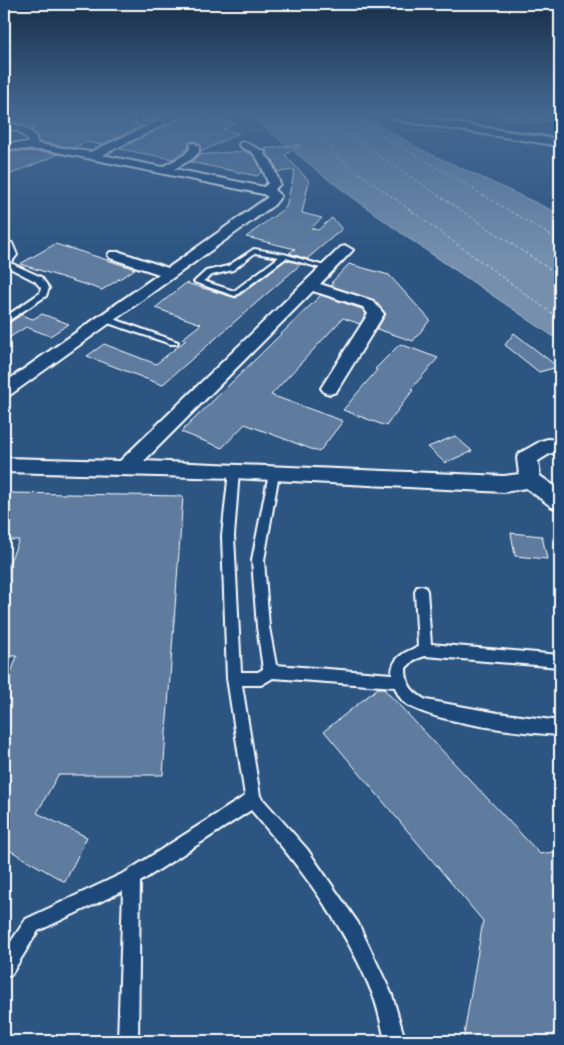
<svg xmlns="http://www.w3.org/2000/svg" width="564" height="1045" viewBox="0 0 564 1045" font-family="Mynerve,sans-serif">
	<rect width="100%" height="100%" fill="#2c5582"/>
	<filter id="ink" filterUnits="userSpaceOnUse"><feTurbulence type="fractalNoise" baseFrequency=".02" numOctaves="2"/><feDisplacementMap in="SourceGraphic" scale="10" xChannelSelector="R" yChannelSelector="G"/><feConvolveMatrix kernelMatrix="1 2 1 2 8 2 1 2 1" color-interpolation-filters="sRGB"/></filter>
	<g filter="url(#ink)">
		<!-- water -->
		<polygon fill="#748fad" stroke="#acbcce" points="247,113 361,113 418,148 560,214 560,341 408,238 325,177"/>
		<g fill="none" stroke-linecap="round" stroke-linejoin="round">
			<!-- ferry -->
			<g stroke="#d5dde6" stroke-width="1" stroke-dasharray="3 2.5" stroke-linecap="butt">
				<polyline points="303,113 337,157 560,319"/>
				<polyline points="320,113 375,153 560,276"/>
				<polyline points="345,113 560,241"/>
			</g>
		</g>
		<!-- building -->
		<g fill="#5e7c9f" stroke="#fff">
			<polygon points="4,113 136,113 134,124 142,126 101,145 86,142 73,148 39,142 31,130 35,128 4,120"/>
			<polygon points="144,113 172,113 151,122 143,120"/>
			<polygon points="190,113 236,123 223,129 239,133 201,152 200,144 195,141 190,142 188,148 173,159 119,149"/>
			<polygon points="300,145 285,155 309,181 302,213 322,218 311,228 318,230 332,218 342,229 307,259 289,253 295,249 246,237 286,207 295,170 278,172 273,160 266,154 267,151 262,149"/>
			<polygon points="4,151 47,152 59,154 4,177"/>
			<polygon points="244,151 252,154 259,164 262,172 257,176 190,162 198,155"/>
			<polygon points="55,244 82,252 135,269 102,290 20,264"/>
			<polygon points="286,260 301,264 162,385 87,356 104,344 156,364 186,340 182,339 201,324 155,308 186,283 236,298"/>
			<polygon points="349,264 389,275 430,320 413,341 377,329 386,314 374,300 331,286 333,283 331,283"/>
			<polygon points="321,295 362,309 366,314 360,324 343,318 271,395 343,421 319,452 245,424 222,448 181,432"/>
			<polygon points="42,314 69,324 50,336 26,327 4,341 4,322 9,323 21,315 33,319"/>
			<polygon points="514,333 558,367 539,372 505,345"/>
			<polygon points="400,344 438,358 411,389 413,390 386,426 343,410 377,370 375,369"/>
			<polygon points="455,436 472,451 445,463 428,447"/>
			<polygon points="11,493 183,496 163,775 58,775 37,813 87,837 65,882 4,847 4,694 17,656 4,656 4,575 19,540 4,540 4,499"/>
			<polygon points="511,533 542,536 547,559 515,556"/>
			<polygon points="378,688 383,688 540,854 560,851 560,1041 463,1041 483,921 324,731"/>
		</g>
		<g fill="none" stroke-linecap="round" stroke-linejoin="round">
			<defs>
				<g id="service">
					<polygon points="138,113 142,113 141,121 155,126 155,128 136,123"/>
					<path d="M254 249 284 254 331 268 327 270 286 258 235 296 194 282 206 271 228 266ZM255 253 279 257 234 291 203 281 212 275 233 270Z"/>
					<polygon points="4,260 41,277 49,288 46,296 8,321 5,321 5,317 40,293 41,288 35,281 4,265"/>
					<polygon points="102,317 108,317 178,342 177,344 171,344 102,321"/>
					<path d="M234 467 239 471 234 536 241 672H258L263 669 257 627 252 560 269 473 274 469 279 473 264 560 269 627 276 665 392 674C392 658 404 652 418 647L415 591 417 587 421 586 425 587 427 591 431 644 560 655V667L425 656 414 660 406 668C406 685 412 692 426 700L498 713 560 721V735C526 733 431 723 405 703 400 699 397 693 395 687L273 678 261 685H242L260 796 307 849 358 923 392 995 404 1036 403 1041H383L384 1036C381 1023 378 1008 373 995 345 925 300 867 251 810L140 882 138 1041H118L123 891 38 931 11 975 4 977V952L26 919 126 872 245 796 227 678 222 536 229 471Z"/>
				</g>
				<g id="minor">
					<path d="M176 113H188L102 155 162 167 184 155 190 149V144L194 143 199 146V152L192 159 174 169 264 187 268 183C264 172 261 162 253 153 250 150 243 149 239 145L240 143 244 142 265 152 264 154 271 161 280 184 274 190 281 196 274 205 10 395 4 397V383L159 274 110 258 108 255 110 252H120L168 268 268 197 263 194 47 150 4 149V143H28L27 139 18 131 4 128V122C17 125 35 128 38 144L90 152Z"/>
					<polygon points="380,113 395,113 560,140 560,146 402,121"/>
					<polygon points="4,241 12,243 17,255 9,265 4,266"/>
					<polygon points="346,246 353,250 320,284 373,301 384,314 336,392 330,394 324,392 321,388 368,314 363,307 313,291 144,461 504,476 519,474 517,458 520,453 541,441 548,439 560,440 560,454 551,453 538,461 540,476 560,490 560,509 552,507 526,488 504,492 234,478 4,472 4,458 120,461 341,247"/>
				</g>
				<polygon id="primary" points="419,113 447,113 560,129 560,137 425,116"/>
				<polygon id="motorway" points="452,113 482,113 560,123 560,130 458,116"/>
			</defs>
			<!-- service casing -->
			<use href="#service" stroke="#fff" stroke-width="4"/>
			<!-- minor casing -->
			<use href="#minor" stroke="#fff" stroke-width="4"/>
			<!-- primary casing -->
			<use href="#primary" stroke="#fff" stroke-width="3"/>
			<!-- motorway casing -->
			<use href="#motorway" stroke="#fff" stroke-width="3"/>
			<!-- service -->
			<use href="#service" fill="#1f4a7a" fill-rule="evenodd"/>
			<!-- minor -->
			<use href="#minor" fill="#1f4a7a" fill-rule="evenodd"/>
			<!-- primary -->
			<use href="#primary" fill="#1f4a7a" fill-rule="evenodd"/>
			<!-- motorway -->
			<use href="#motorway" fill="#1f4a7a" fill-rule="evenodd"/>
		</g>
	</g>
	<!-- sky -->
	<linearGradient id="sky" x2="0" y2="1"><stop stop-color="#182f48"/><stop offset="0.44" stop-color="#456892"/><stop offset="1" stop-color="#456892" stop-opacity="0"/></linearGradient>
	<rect width="564" height="259" fill="url(#sky)"/>
	<!-- margin -->
	<rect width="564" height="1045" fill="none" stroke="#1f4a7a" stroke-width="20"/>
	<rect x="10" y="10" width="544" height="1025" fill="none" stroke="#fff" stroke-width="2" filter="url(#ink)"/>
</svg>
